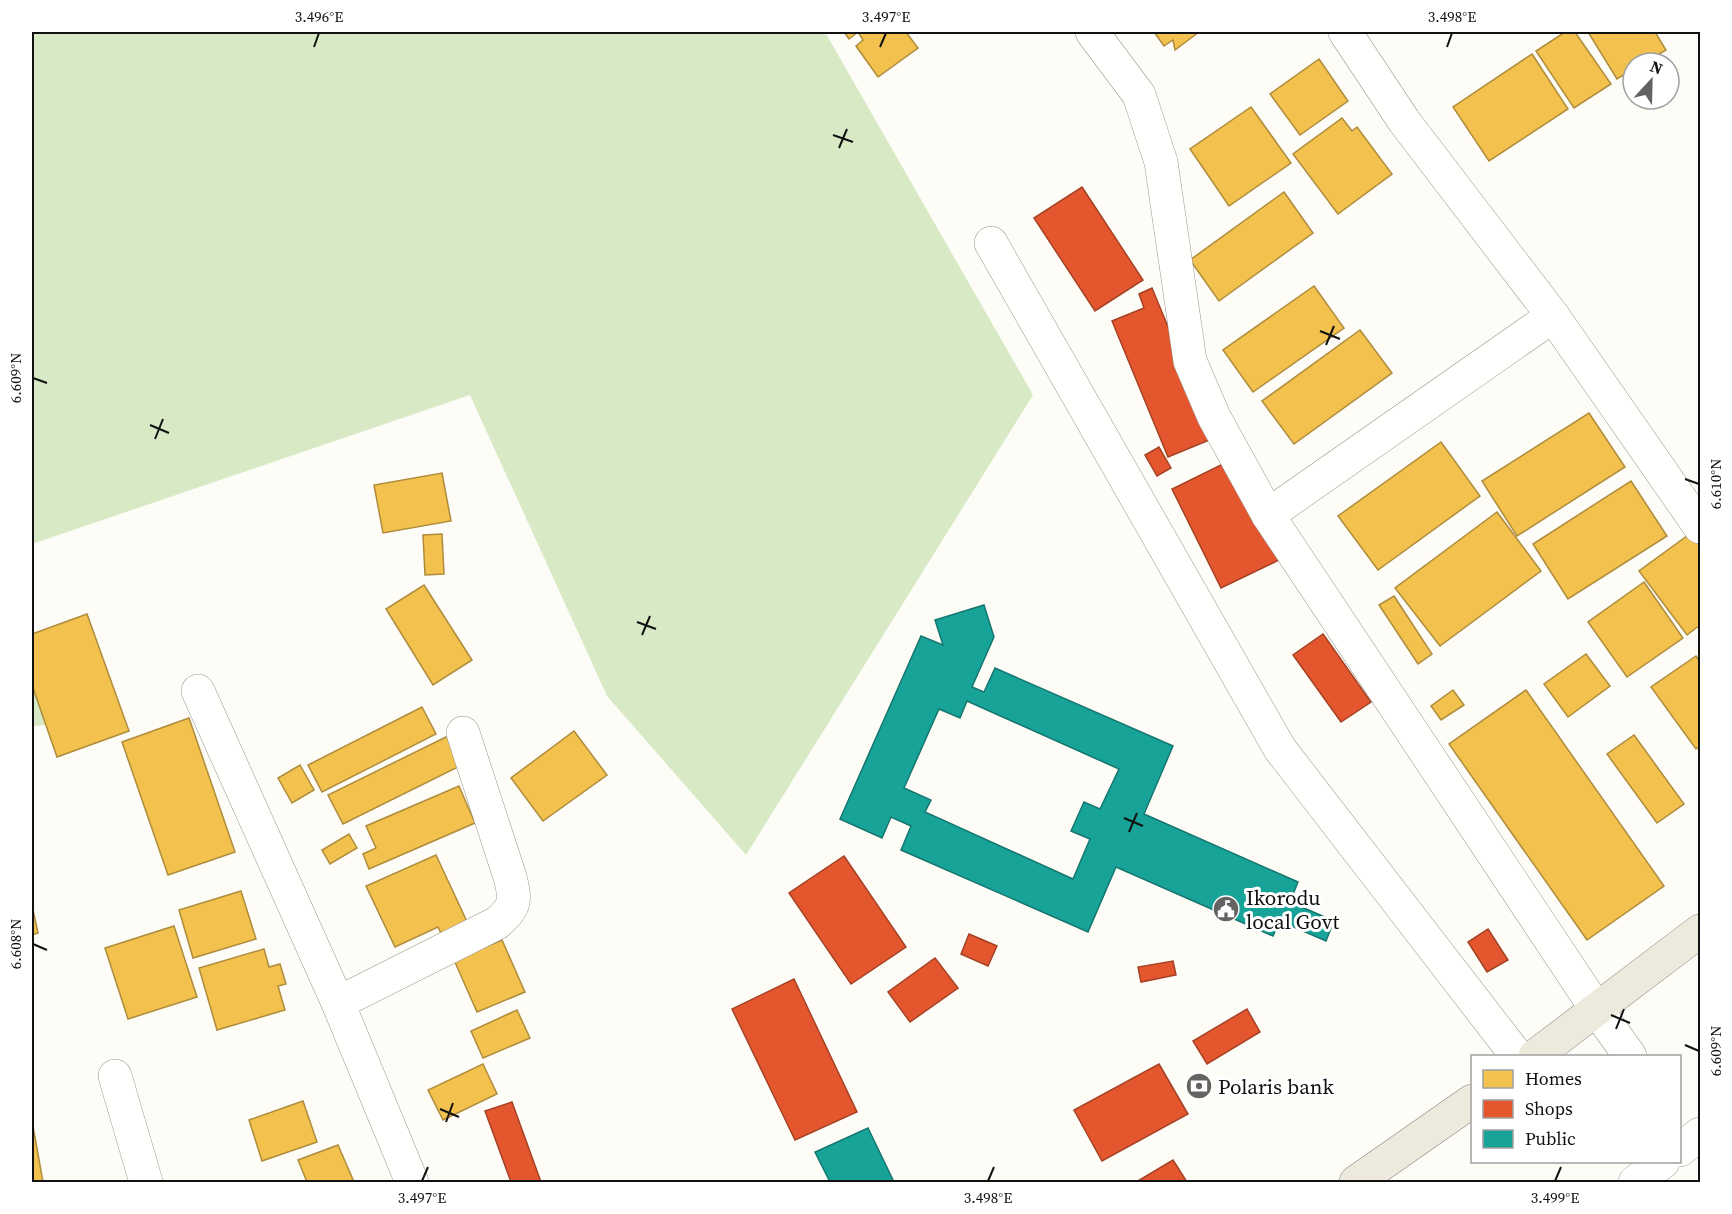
<svg xmlns="http://www.w3.org/2000/svg" width="1732" height="1214" viewBox="0 0 1732 1214" font-family="'Source Serif 4',serif">
	<rect width="100%" height="100%" fill="#fdfcf7"/>
	<!-- forest -->
	<g fill="#d8eac5">
		<polygon points="32,32 825,32 1033,395 746,855 607,696 470,395 32,544"/>
		<polygon points="32,683 47,725 32,726"/>
	</g>
	<!-- homes -->
	<g fill="#f2c14e" stroke="#ae8c3c" stroke-width="1.5">
		<polygon points="844,32 906,32 918,48 878,77 856,46 863,40 858,32 849,39"/>
		<polygon points="1154,32 1199,32 1175,50 1173,40 1164,46"/>
		<polygon points="1565,32 1575,32 1611,84 1574,108 1536,51"/>
		<polygon points="1588,32 1655,32 1666,50 1644,63 1633,63 1633,69 1617,79"/>
		<polygon points="1532,54 1568,109 1489,161 1453,107"/>
		<polygon points="1319,59 1348,101 1300,135 1270,94"/>
		<polygon points="1251,107 1291,163 1229,206 1190,149"/>
		<polygon points="1342,118 1352,131 1357,127 1392,174 1338,214 1293,154"/>
		<polygon points="1284,192 1313,233 1219,301 1190,260"/>
		<polygon points="1314,286 1344,328 1253,392 1223,350"/>
		<polygon points="1360,330 1392,373 1294,444 1262,401"/>
		<polygon points="1589,413 1625,467 1517,536 1482,481"/>
		<polygon points="1441,442 1480,496 1378,570 1338,516"/>
		<polygon points="442,473 451,521 383,533 374,485"/>
		<polygon points="1631,481 1667,536 1568,599 1533,544"/>
		<polygon points="1497,512 1541,571 1440,646 1395,588"/>
		<polygon points="1691,533 1700,546 1700,625 1687,635 1639,571"/>
		<polygon points="442,534 444,574 425,575 423,535"/>
		<polygon points="1644,582 1683,638 1627,677 1588,622"/>
		<polygon points="424,585 472,660 433,685 386,609"/>
		<polygon points="1394,596 1432,654 1418,664 1379,605"/>
		<polygon points="87,614 129,731 57,757 32,685 32,634"/>
		<polygon points="1586,654 1610,686 1568,717 1544,684"/>
		<polygon points="1696,656 1700,662 1700,746 1696,749 1651,687"/>
		<polygon points="1453,690 1464,705 1441,720 1431,706"/>
		<polygon points="1526,690 1664,886 1587,940 1449,744"/>
		<polygon points="422,707 436,734 322,792 308,765"/>
		<polygon points="189,718 235,852 168,875 122,742"/>
		<polygon points="574,731 607,775 543,821 511,778"/>
		<polygon points="1634,735 1684,804 1657,823 1607,754"/>
		<polygon points="448,736 462,765 343,824 328,795"/>
		<polygon points="300,765 314,790 292,803 278,778"/>
		<polygon points="459,786 475,823 369,869 363,854 376,848 366,826"/>
		<polygon points="349,834 357,848 330,864 322,850"/>
		<polygon points="436,855 469,926 443,938 438,927 395,947 366,886"/>
		<polygon points="241,891 256,939 193,958 179,910"/>
		<polygon points="32,905 38,933 32,935"/>
		<polygon points="174,926 197,997 128,1019 105,948"/>
		<polygon points="502,940 525,992 477,1012 454,960"/>
		<polygon points="264,949 269,967 280,964 286,984 278,986 285,1010 217,1030 199,968"/>
		<polygon points="517,1010 530,1038 483,1058 471,1031"/>
		<polygon points="483,1064 497,1094 443,1120 428,1090"/>
		<polygon points="303,1101 317,1142 262,1161 249,1120"/>
		<polygon points="32,1126 33,1126 43,1182 32,1182"/>
		<polygon points="338,1145 354,1182 307,1182 298,1160"/>
	</g>
	<!-- shops -->
	<g fill="#e4572e" stroke="#a54225" stroke-width="1.5">
		<polygon points="1082,187 1143,280 1095,311 1034,218"/>
		<polygon points="1152,288 1214,438 1168,457 1112,321 1144,308 1139,294"/>
		<polygon points="1159,447 1171,468 1157,476 1145,455"/>
		<polygon points="1229,461 1279,560 1221,588 1172,489"/>
		<polygon points="1323,634 1371,702 1341,722 1293,655"/>
		<polygon points="844,856 906,947 851,984 789,893"/>
		<polygon points="1488,929 1508,960 1487,972 1468,942"/>
		<polygon points="969,934 997,946 988,966 961,954"/>
		<polygon points="935,958 958,988 910,1022 888,992"/>
		<polygon points="1173,961 1176,975 1141,982 1138,967"/>
		<polygon points="794,979 857,1112 795,1140 732,1009"/>
		<polygon points="1247,1009 1260,1032 1207,1064 1193,1041"/>
		<polygon points="1159,1064 1188,1114 1102,1161 1074,1110"/>
		<polygon points="512,1102 541,1182 511,1182 485,1111"/>
		<polygon points="1173,1160 1187,1182 1136,1182"/>
	</g>
	<!-- public -->
	<g fill="#17a398" stroke="#157770" stroke-width="1.5" fill-rule="evenodd">
		<path d="M984 605 994 637 972 687 984 692 995 668 1173 746 1144 814 1298 882 1290 902 1334 921 1326 941 1280 921 1273 936 1116 867 1088 932 901 850 911 826 891 817 882 838 840 819 921 636 943 645 935 620ZM967 701 1119 769 1100 809 1084 802 1071 831 1090 839 1073 879 925 812 931 800 904 788 939 709 960 718Z"/>
		<polygon points="868,1128 894,1182 830,1182 815,1152"/>
	</g>
	<g fill="none" stroke-linecap="round" stroke-linejoin="round">
		<defs>
			<g id="minor">
				<polyline points="1092,32 1139,95 1161,162 1190,361 1214,417 1268,515 1597,1010 1630,1056"/>
				<polyline points="1345,32 1404,121 1553,316 1700,527"/>
				<polyline points="991,243 1280,749 1517,1056"/>
				<polyline points="1268,515 1553,316"/>
				<polyline points="198,691 338,1003 412,1182"/>
				<path d="M338 1003 497 923C516 906 516 901 510 877L463 733"/>
				<polyline points="115,1076 146,1182"/>
				<polyline points="1680,1150 1700,1134"/>
				<polyline points="1635,1182 1663,1162"/>
			</g>
			<g id="major">
				<polyline points="1535,1056 1700,931"/>
				<polyline points="1356,1182 1472,1101"/>
			</g>
		</defs>
		<!-- minor casing -->
		<use href="#minor" stroke="#979795" stroke-width="34"/>
		<!-- major casing -->
		<use href="#major" stroke="#858482" stroke-width="34"/>
		<!-- minor -->
		<use href="#minor" stroke="#fffffe" stroke-width="33"/>
		<!-- major -->
		<use href="#major" stroke="#ede9dc" stroke-width="33"/>
	</g>
	<!-- ticks -->
	<path fill="none" stroke="#111" stroke-width="2" d="M314 47 319 33M880 47 886 33M1447 47 1452 33M833 135 853 142M839 148 847 129M1320 331 1340 339M1326 345 1334 326M33 378 47 383M150 425 169 433M155 439 163 419M1685 479 1699 484M637 622 656 629M642 635 650 616M1124 818 1143 826M1129 832 1137 813M33 944 47 950M1611 1015 1630 1023M1616 1029 1624 1009M1685 1045 1699 1051M440 1109 459 1117M446 1122 453 1103M422 1181 428 1167M988 1181 994 1167M1555 1181 1561 1167"/>
	<!-- icons -->
	<defs>
		<symbol id="civic-disc" viewBox="-11 -11 22 22"><circle r="9.5" fill="#646362" stroke="#fff"/><path d="M-.6-6.5H3V-4.5H.6V-3L4-1V1h2V6H-6V1h2V-1L-.6-3ZM-1.2 2.5V6h2.4V2.5Z" fill="#fff"/></symbol>
		<symbol id="bank-disc" viewBox="-11 -11 22 22"><circle r="9.5" fill="#646362" stroke="#fff"/><path d="M-6-4H6V4H-6ZM0-2.3a2.3 2.3 0 1 0 0 4.6a2.3 2.3 0 1 0 0-4.6Z" fill="#fff"/></symbol>
	</defs>
	<g fill-rule="evenodd">
		<use href="#civic-disc" x="1211" y="894" width="30" height="30"/>
		<use href="#bank-disc" x="1184" y="1071" width="30" height="30"/>
	</g>
	<g text-anchor="middle" dominant-baseline="central" stroke-width="6" stroke-linejoin="round" paint-order="stroke">
		<!-- poi labels -->
		<g font-size="21" fill="#111" stroke="#fff" text-anchor="start">
			<text x="1246" y="897">Ikorodu<tspan x="1246" dy="24">local Govt</tspan></text>
			<text x="1218" y="1086">Polaris bank</text>
		</g>
	</g>
	<!-- border -->
	<rect width="1732" height="1214" fill="none" stroke="#ffffff" stroke-width="66"/>
	<!-- legend -->
	<rect x="1471" y="1055" width="210" height="108" fill="#ffffff" stroke="#a0a0a0" stroke-width="1.5"/>
	<rect x="1483" y="1070" width="30" height="18" fill="#f2c14e" stroke="#a0a0a0" stroke-width="1.5"/>
	<text x="1525" y="1085" font-size="18" fill="#111111">Homes</text>
	<rect x="1483" y="1100" width="30" height="18" fill="#e4572e" stroke="#a0a0a0" stroke-width="1.5"/>
	<text x="1525" y="1115" font-size="18" fill="#111111">Shops</text>
	<rect x="1483" y="1130" width="30" height="18" fill="#17a398" stroke="#a0a0a0" stroke-width="1.5"/>
	<text x="1525" y="1145" font-size="18" fill="#111111">Public</text>
	<!-- north arrow -->
	<g transform="translate(1651 81) rotate(22)"><circle r="28" fill="#ffffff" stroke="#a0a0a0" stroke-width="1.5"/>
	<path d="M0-4.5L10 22L0 15L-10 22Z" fill="#646362"/>
	<text y="-9" font-size="16" font-weight="bold" text-anchor="middle" fill="#111111">N</text>
	</g>
	<rect x="33" y="33" width="1666" height="1148" fill="none" stroke="#111" stroke-width="2"/>
	<g font-size="15" text-anchor="middle" fill="#111">
		<text x="319" y="22">3.496°E</text>
		<text x="886" y="22">3.497°E</text>
		<text x="1452" y="22">3.498°E</text>
		<text transform="translate(16 378) rotate(-90)" y="5">6.609°N</text>
		<text transform="translate(1716 484) rotate(-90)" y="5">6.610°N</text>
		<text transform="translate(16 944) rotate(-90)" y="5">6.608°N</text>
		<text transform="translate(1716 1051) rotate(-90)" y="5">6.609°N</text>
		<text x="422" y="1203">3.497°E</text>
		<text x="988" y="1203">3.498°E</text>
		<text x="1555" y="1203">3.499°E</text>
	</g>
</svg>
